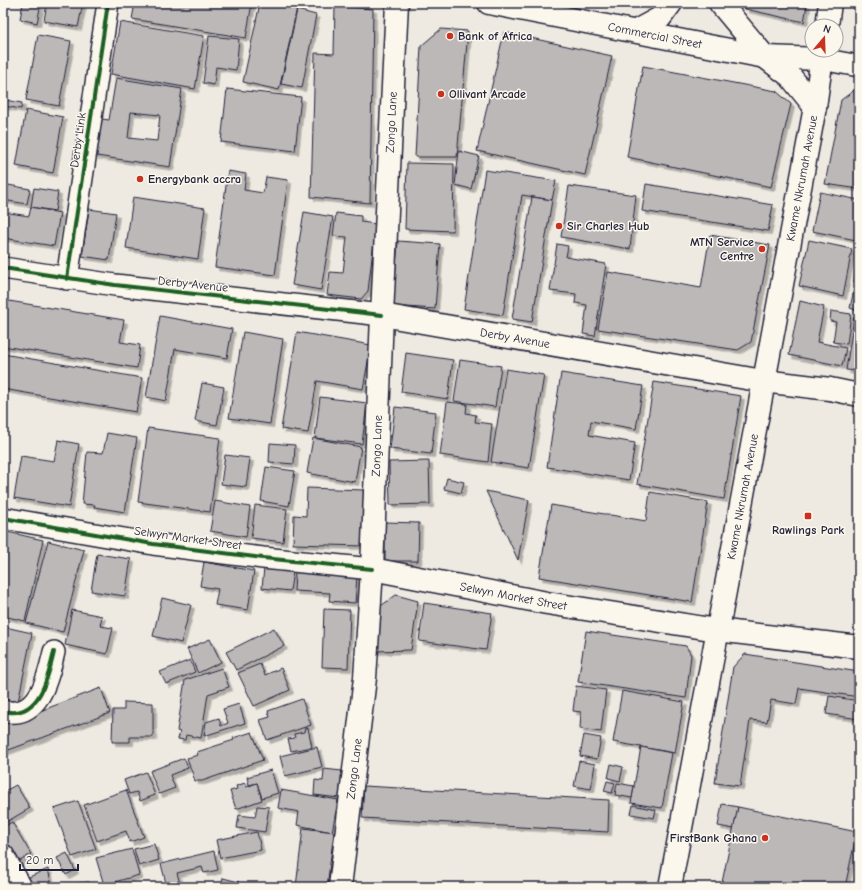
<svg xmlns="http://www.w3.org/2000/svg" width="862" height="890" viewBox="0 0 862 890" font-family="'Comic Neue',sans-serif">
	<defs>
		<filter id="shadow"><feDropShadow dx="3.5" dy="3.5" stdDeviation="0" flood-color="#0004"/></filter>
	</defs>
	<rect width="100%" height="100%" fill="#eeeae2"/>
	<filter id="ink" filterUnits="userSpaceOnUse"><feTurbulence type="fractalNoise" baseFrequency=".025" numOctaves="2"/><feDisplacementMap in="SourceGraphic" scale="8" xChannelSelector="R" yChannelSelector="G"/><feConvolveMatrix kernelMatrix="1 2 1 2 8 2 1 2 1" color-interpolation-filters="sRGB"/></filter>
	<g filter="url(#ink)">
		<!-- building -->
		<g fill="#bcb8b8" stroke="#22223b" fill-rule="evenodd" filter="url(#shadow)">
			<polygon points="23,3 41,3 37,23 20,19"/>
			<polygon points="47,3 83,3 78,27 44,21"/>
			<polygon points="135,3 252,3 246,38 132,19"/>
			<polygon points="260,3 298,3 279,90 243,82"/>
			<polygon points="746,3 805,3 807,5 804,22 745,9"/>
			<polygon points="335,6 373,9 370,203 311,197 315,53 334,54"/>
			<polygon points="297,10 316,15 302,88 281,84"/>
			<polygon points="120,22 204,36 195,89 111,74"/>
			<polygon points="441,29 468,31 457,157 415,157 421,46"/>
			<polygon points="504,32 612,56 585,175 477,151"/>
			<polygon points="38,35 71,41 59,106 26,100"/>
			<polygon points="209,36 239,39 236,70 216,67 214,85 203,83"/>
			<polygon points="643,66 776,91 791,104 771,187 627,157"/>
			<path d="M116 78 182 89 170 167 90 155 96 118 109 120ZM131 112 160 115 157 141 128 138Z"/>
			<polygon points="227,89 301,97 295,151 221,142"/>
			<polygon points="856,89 859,90 859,189 825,184 841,100"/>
			<polygon points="5,100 22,103 21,109 4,106"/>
			<polygon points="26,110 63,117 53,173 16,166"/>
			<polygon points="459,151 479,156 471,189 455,185"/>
			<polygon points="407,163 454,164 453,231 405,229"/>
			<polygon points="485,170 556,181 552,200 522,195 503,315 464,309"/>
			<polygon points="228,171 246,174 244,190 263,193 266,177 288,180 275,275 215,267"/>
			<polygon points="3,184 30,189 27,204 3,200"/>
			<polygon points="646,184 773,205 768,231 642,211"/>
			<polygon points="569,186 636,195 630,249 561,237"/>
			<polygon points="34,188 58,192 55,211 31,207"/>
			<polygon points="820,192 859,200 859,225 856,240 812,231"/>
			<polygon points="133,197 205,208 198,259 126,248"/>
			<polygon points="532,197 552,200 532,322 512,319"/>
			<polygon points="31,207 60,213 54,246 3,238 3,212 29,216"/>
			<polygon points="89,209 116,213 109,260 82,256"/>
			<polygon points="304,212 333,217 321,290 292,285"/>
			<polygon points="336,213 361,216 361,222 376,224 368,291 361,299 327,295 330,272 343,273 347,237 333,236"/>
			<polygon points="710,235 770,245 751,342 738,350 598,329 608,272 701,288"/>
			<polygon points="809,240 852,249 843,296 799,286"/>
			<polygon points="398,241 440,244 435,309 393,306"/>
			<polygon points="557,244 568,246 566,257 606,264 595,336 583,334 587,305 575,303 576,294 550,291"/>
			<polygon points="858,255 859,255 859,283 854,282"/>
			<polygon points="853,294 859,295 859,311 850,308"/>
			<polygon points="3,300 124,320 120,342 140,345 137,368 3,346"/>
			<polygon points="800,301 824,307 817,342 846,348 842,366 789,355"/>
			<polygon points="831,311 851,314 847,344 833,342 836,322 830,321"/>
			<polygon points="160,316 232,329 227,358 175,349 166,401 146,397"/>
			<polygon points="854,318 859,319 859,371 846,370"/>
			<polygon points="243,332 283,339 270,424 229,418"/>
			<polygon points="297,332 371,345 363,389 317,381 308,433 281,429"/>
			<polygon points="406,353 453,360 448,399 401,392"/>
			<polygon points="3,354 142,378 136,412 3,389"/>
			<polygon points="460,360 501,366 495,407 454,401"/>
			<polygon points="506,369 544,375 529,468 491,462"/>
			<polygon points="561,373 643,386 636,429 591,421 589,435 635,443 629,480 547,467"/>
			<polygon points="654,382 741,396 724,499 637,484"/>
			<polygon points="202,383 224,387 217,425 195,421"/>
			<polygon points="320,397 367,403 362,444 315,438"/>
			<polygon points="447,402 467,404 466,413 476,415 475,422 492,424 488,462 440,455"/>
			<polygon points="395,407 436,412 431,454 390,449"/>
			<polygon points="148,428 220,438 210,512 138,502"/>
			<polygon points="107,433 137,438 125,512 94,507 95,505 82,504 87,452 103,453"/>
			<polygon points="313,438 361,447 355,482 307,473"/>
			<polygon points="58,440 79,444 69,507 14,498 21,456 54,461"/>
			<polygon points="270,443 295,445 294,464 269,462"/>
			<polygon points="225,455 250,458 246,487 221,484"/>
			<polygon points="429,461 430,504 390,505 389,462"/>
			<polygon points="266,467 295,471 289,506 261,501"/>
			<polygon points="447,478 464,482 461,493 444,489"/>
			<polygon points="307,488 364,490 363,546 293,544 294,515 306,516"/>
			<polygon points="486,491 529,500 518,560"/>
			<polygon points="650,492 708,502 692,602 539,577 551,505 646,521"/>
			<polygon points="215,501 250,507 246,537 210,531"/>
			<polygon points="255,505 287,509 283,542 251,538"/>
			<polygon points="385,522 419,523 418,561 385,561"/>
			<polygon points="3,531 43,540 25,621 3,616"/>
			<polygon points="48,541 84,550 63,632 26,623"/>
			<polygon points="97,554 131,559 125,596 91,591"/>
			<polygon points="204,562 254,571 248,610 215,605 218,589 200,586"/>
			<polygon points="264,568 293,571 290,591 262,588"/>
			<polygon points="295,571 357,576 355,603 329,601 330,593 294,591"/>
			<polygon points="396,595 418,601 411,650 374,651 378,608"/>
			<polygon points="162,598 191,605 181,643 153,636"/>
			<polygon points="424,603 492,613 486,650 419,641"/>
			<polygon points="324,609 350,610 348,668 322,667"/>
			<polygon points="72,610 102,616 100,626 113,628 107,654 65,645"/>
			<polygon points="5,627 32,633 18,702 3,699 3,639"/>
			<polygon points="274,628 284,646 236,670 226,652"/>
			<polygon points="586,631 686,646 691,655 686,698 578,682"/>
			<polygon points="210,639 221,662 198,673 187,649"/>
			<polygon points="745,654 859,672 859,697 799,688 796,704 771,700 767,722 750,720 740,786 715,783 733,667"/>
			<polygon points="190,660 195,672 166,684 160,672"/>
			<polygon points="260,664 265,675 281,668 290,690 254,706 238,673"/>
			<polygon points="222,668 229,687 208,694 201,738 186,735 185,740 178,739 180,732 177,731 185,680"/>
			<polygon points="576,686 606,690 601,732 580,729 581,712 573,711"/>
			<polygon points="101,688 110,713 3,752 3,725"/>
			<polygon points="622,691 684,702 675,753 613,742"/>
			<polygon points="829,696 859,701 859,719 826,714"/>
			<polygon points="302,699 311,725 267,740 260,720 270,717 268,711"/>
			<polygon points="124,702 153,703 153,737 130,737 130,742 112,742 113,710 124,710"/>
			<polygon points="239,704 245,723 204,736 206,722 219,718 221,726 228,723 223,709"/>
			<polygon points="305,728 308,728 312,747 291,751 288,739 295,738 294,734 304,732"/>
			<polygon points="252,732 263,760 202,781 195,781 187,758 198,755 197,752 234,740 233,738"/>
			<polygon points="584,735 601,738 597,759 580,756"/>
			<polygon points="317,747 322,767 285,776 280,756"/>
			<polygon points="641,747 672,753 662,808 631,803"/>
			<polygon points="184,758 188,768 170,775 175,788 159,794 150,771"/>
			<polygon points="579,761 595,764 591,789 574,786"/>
			<polygon points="611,764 623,767 620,781 608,778"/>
			<polygon points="324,769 342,771 339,798 314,795 315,780 323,781"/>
			<polygon points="271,770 278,793 262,798 257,783 249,785 247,777"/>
			<polygon points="146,772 155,795 140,801 137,792 129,794 124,780"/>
			<polygon points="607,781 615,783 612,793 604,791"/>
			<polygon points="245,783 246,787 257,783 262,800 236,809 230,791 237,789 236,786"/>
			<polygon points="617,783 634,786 632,798 615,795"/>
			<polygon points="16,785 30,808 3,824 3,792"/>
			<polygon points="364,786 609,800 608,832 362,818"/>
			<polygon points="126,790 144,837 130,842 126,831 97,841 84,805"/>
			<polygon points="281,790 338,800 332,832 297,825 299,812 278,808"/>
			<polygon points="78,801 96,849 72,857 54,809"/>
			<polygon points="722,804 738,807 734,829 718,826"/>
			<polygon points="633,805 656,810 654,818 631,814"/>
			<polygon points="257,806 269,807 265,832 237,828 239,815 255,817"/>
			<polygon points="738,807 857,832 845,887 721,887"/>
			<polygon points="12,822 31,854 17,863 3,841 3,827"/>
			<polygon points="303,828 334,832 327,887 296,887"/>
			<polygon points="257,832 261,850 220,858 216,840"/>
			<polygon points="154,844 159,860 139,866 134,849"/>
			<polygon points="132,849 139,875 104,885 96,858"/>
			<polygon points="214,851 218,870 204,873 202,867 177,873 180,884 167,887 161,864"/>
			<polygon points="67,853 75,870 66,875 57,858"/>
			<polygon points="48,869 52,886 89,882 90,887 32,887 29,877"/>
			<polygon points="223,878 239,882 237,887 221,887"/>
		</g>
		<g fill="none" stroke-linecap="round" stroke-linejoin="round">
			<defs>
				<g id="minor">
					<polyline points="821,59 859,66"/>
					<polyline points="3,268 115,285 382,315"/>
					<polyline points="67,279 108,3"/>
					<polyline points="3,518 153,544 263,558 372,569"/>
					<path d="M3 711C39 720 48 678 54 652"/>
					<polyline points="3,855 21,887"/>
				</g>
				<g id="major">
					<path id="s1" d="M489 3 765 57 821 59"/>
					<polyline points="720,3 765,57 790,76 815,107"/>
					<polyline points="827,26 830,3"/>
					<polyline points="636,31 660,18 671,3"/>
					<path id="s2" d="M382 315 763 381 830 389 859 395"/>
					<path id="s3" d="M372 569 547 603 717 630 859 647"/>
					<path id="s4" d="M340 887 365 678 372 569 382 315 397 3"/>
					<path id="s5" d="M670 887 815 107 823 50"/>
				</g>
			</defs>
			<!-- minor casing -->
			<use href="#minor" stroke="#22223b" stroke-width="24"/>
			<!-- major casing -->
			<use href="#major" stroke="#22223b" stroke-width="25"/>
			<!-- minor -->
			<use href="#minor" stroke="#fbf7ec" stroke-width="21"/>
			<!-- major -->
			<use href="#major" stroke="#fbf7ec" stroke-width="22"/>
			<defs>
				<g id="cycleway">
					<polyline points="3,268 115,285 382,315"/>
					<polyline points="67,279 108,3"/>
					<polyline points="3,518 153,544 263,558 372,569"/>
					<path d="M3 711C39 720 48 678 54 652"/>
				</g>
			</defs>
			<!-- cycleway casing -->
			<use href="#cycleway" stroke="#fbf7ec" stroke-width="6"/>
			<!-- cycleway -->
			<use href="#cycleway" stroke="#1b5e20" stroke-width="4"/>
		</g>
	</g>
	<!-- markers -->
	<g fill="#c8321e" stroke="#fbf7ec" stroke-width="1.5">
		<circle cx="450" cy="36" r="4"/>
		<circle cx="441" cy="94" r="4"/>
		<circle cx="140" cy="179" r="4"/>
		<circle cx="559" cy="226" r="4"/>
		<circle cx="762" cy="249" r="4"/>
		<rect x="804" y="512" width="8" height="8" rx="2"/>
		<circle cx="765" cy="838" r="4"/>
	</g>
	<g text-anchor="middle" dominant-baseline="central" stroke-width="3" stroke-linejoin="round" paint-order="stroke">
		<!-- street labels -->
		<g font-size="12" fill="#22223b" stroke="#fbf7ec">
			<text stroke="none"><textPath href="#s1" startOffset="169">Commercial Street</textPath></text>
			<text stroke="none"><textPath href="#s4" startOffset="767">Zongo Lane</textPath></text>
			<text transform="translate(78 140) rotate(-82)">Derby Link</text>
			<text stroke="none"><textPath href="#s5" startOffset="721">Kwame Nkrumah Avenue</textPath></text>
			<text transform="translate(193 284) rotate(6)">Derby Avenue</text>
			<text stroke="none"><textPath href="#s2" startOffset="135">Derby Avenue</textPath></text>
			<text stroke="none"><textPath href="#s4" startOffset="443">Zongo Lane</textPath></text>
			<text stroke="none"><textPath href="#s5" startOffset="397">Kwame Nkrumah Avenue</textPath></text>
			<text transform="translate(188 538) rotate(8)">Selwyn Market Street</text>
			<text stroke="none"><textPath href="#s3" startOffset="144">Selwyn Market Street</textPath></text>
			<text stroke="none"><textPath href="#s4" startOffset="119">Zongo Lane</textPath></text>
		</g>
		<!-- poi labels -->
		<g font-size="12" font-weight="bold" fill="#22223b" stroke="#fbf7ec" text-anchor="start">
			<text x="458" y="36">Bank of Africa</text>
			<text x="449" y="94">Ollivant Arcade</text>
			<text x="148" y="179">Energybank accra</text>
			<text x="567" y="226">Sir Charles Hub</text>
			<text x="754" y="242" text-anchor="end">MTN Service<tspan x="754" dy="14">Centre</tspan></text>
			<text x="808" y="530" text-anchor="middle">Rawlings Park</text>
			<text x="757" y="838" text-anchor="end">FirstBank Ghana</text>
		</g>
	</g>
	<!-- margin -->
	<rect width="862" height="890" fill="none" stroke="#fbf7ec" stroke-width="16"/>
	<rect x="8" y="8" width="846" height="874" fill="none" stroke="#22223b" stroke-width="1.5" filter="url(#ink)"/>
	<!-- north arrow -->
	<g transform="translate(824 38) rotate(19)"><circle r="19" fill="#fbf7ec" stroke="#a4a2a5"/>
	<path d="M0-3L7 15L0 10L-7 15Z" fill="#c8321e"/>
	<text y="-6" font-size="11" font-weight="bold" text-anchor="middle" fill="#22223b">N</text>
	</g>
	<!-- scale -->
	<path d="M20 864v6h58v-6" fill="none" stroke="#22223b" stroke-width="2"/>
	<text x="26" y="864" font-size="12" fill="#22223b" stroke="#fbf7ec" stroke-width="3" paint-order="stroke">20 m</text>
</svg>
